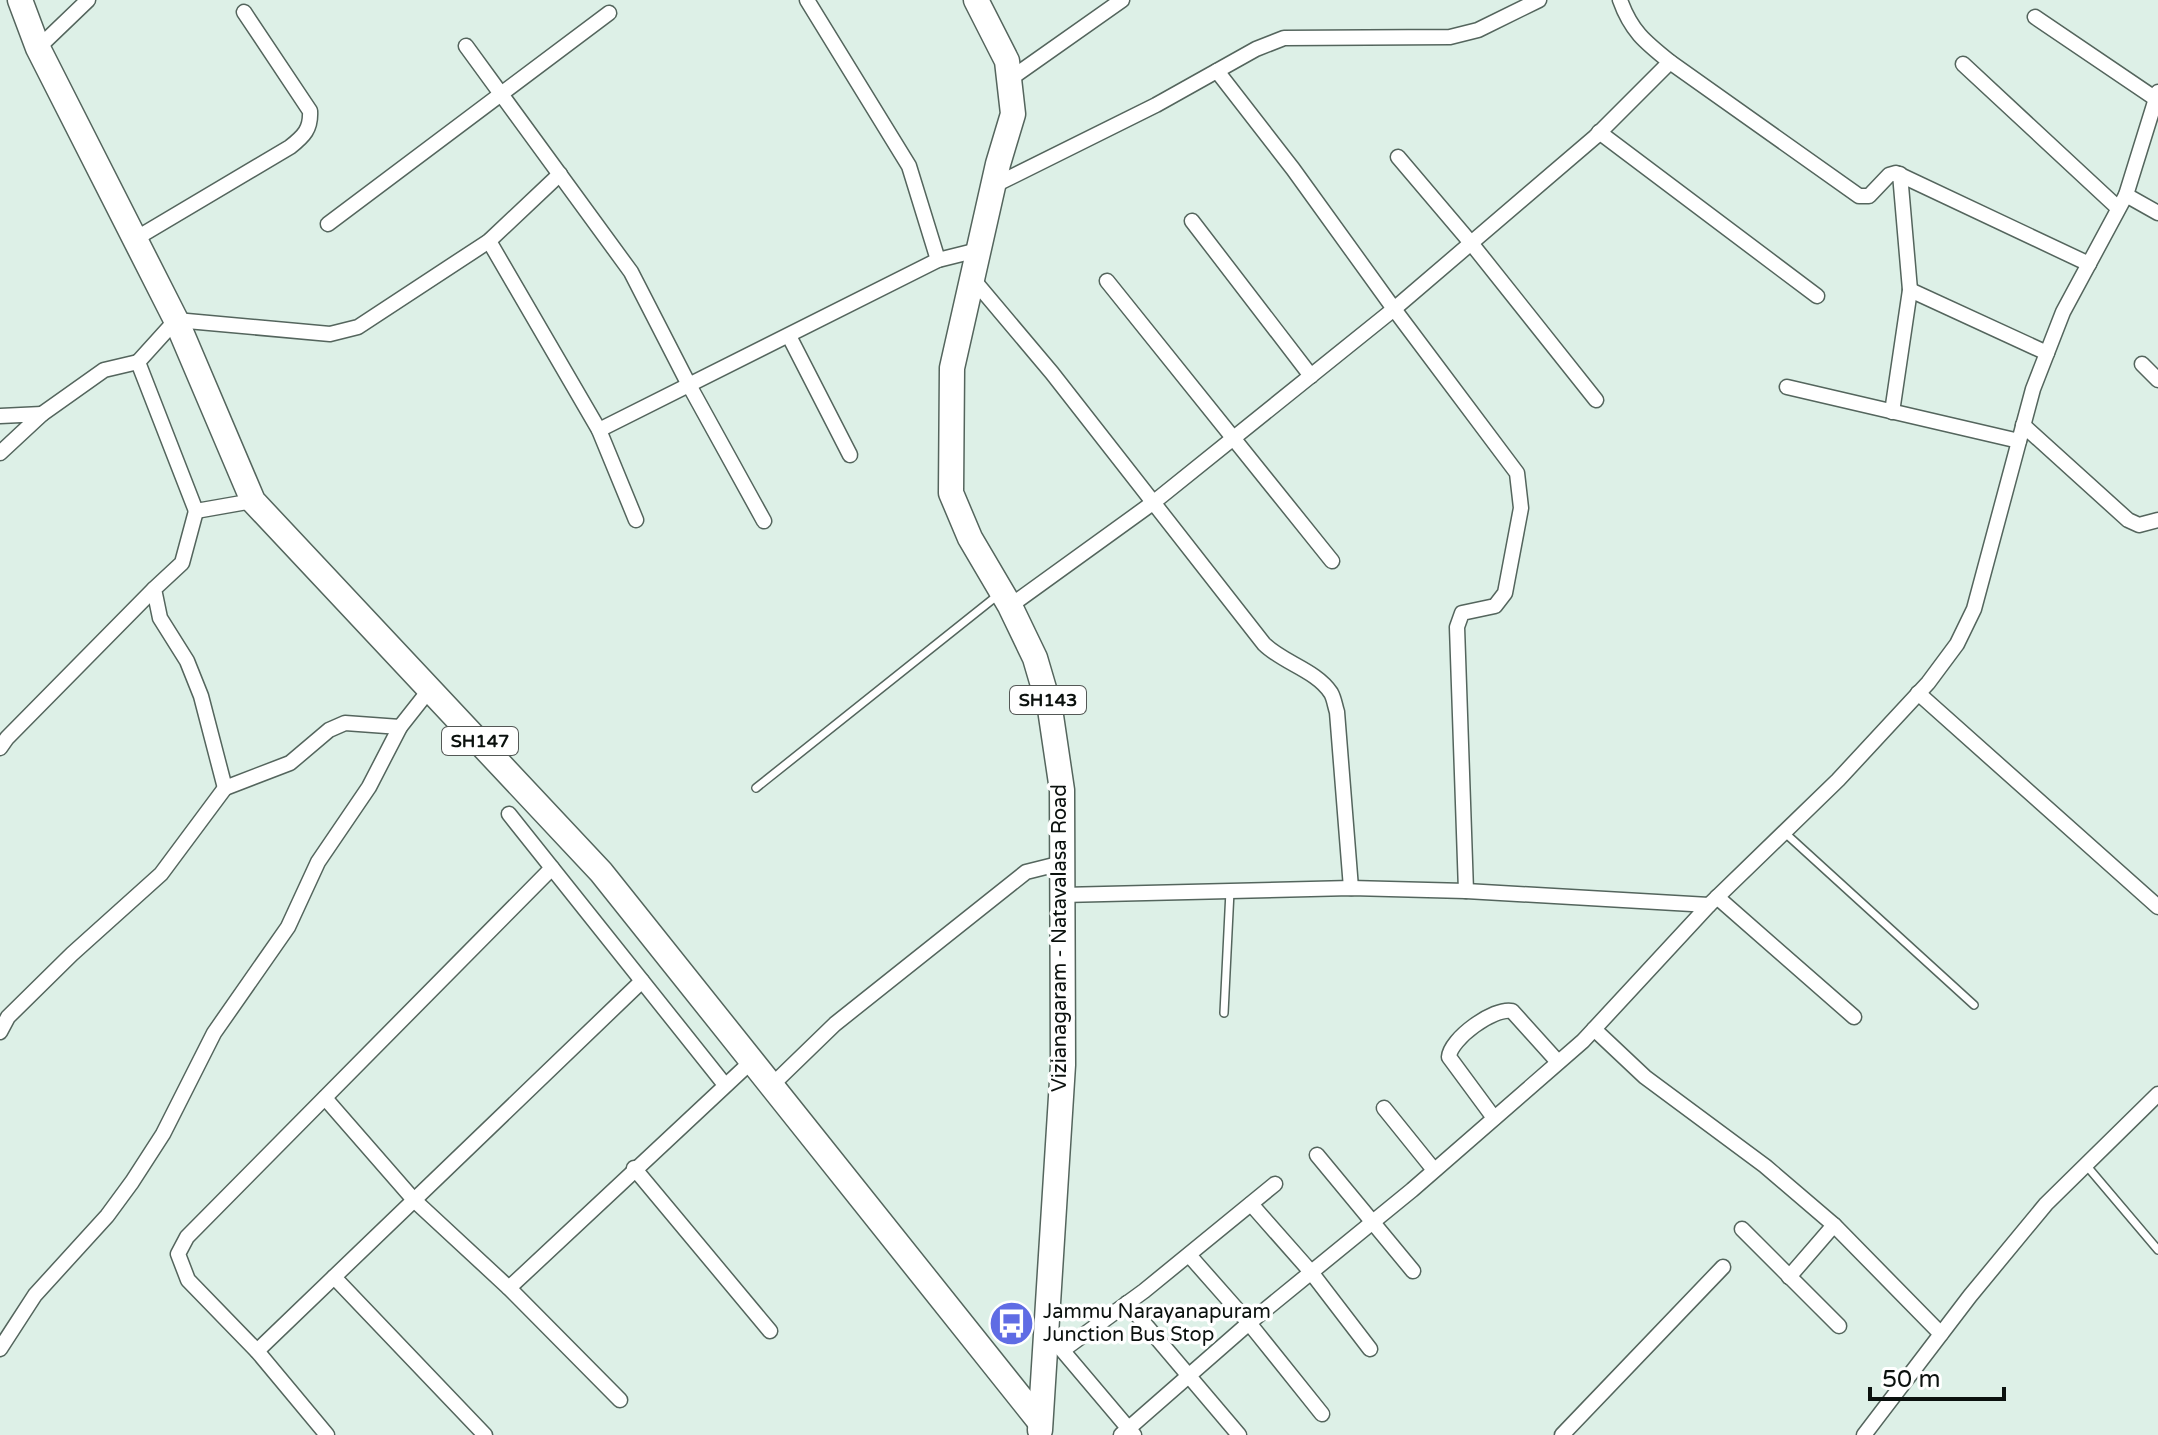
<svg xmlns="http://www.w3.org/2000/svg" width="2158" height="1435" viewBox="0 0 2158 1435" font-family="'Varela Round',sans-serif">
	<rect width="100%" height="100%" fill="#ddf0e7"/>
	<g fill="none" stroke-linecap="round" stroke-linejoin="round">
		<defs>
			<g id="lane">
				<polyline points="756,788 998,595"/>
				<polyline points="1784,832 1974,1005"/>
				<polyline points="1224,1013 1230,891"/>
				<polyline points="2086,1165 2158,1250"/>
			</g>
			<g id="street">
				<polyline points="807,0 909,166 938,260"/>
				<path d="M1620 0C1631 31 1645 42 1670 62L1859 196H1869L1889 175 1896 173 2089 264"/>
				<polyline points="2035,17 2156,99"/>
				<polyline points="466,46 631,272 689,385 764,521"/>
				<polyline points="38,48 88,0"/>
				<polyline points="1963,64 2118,208"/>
				<polyline points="1217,71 1293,169 1394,309 1517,473 1521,508 1505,593 1495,606 1462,613 1457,627 1466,891"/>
				<polyline points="1010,79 1122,0"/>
				<polyline points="1599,132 1817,296"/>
				<polyline points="1398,157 1471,243 1596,400"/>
				<polyline points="993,186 1156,105 1256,49 1284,38 1450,37 1478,30 1539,0"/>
				<polyline points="2126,195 2158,213"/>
				<polyline points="1192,221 1311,376"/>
				<polyline points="328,224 609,13"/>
				<path d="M135 239 290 147C304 136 311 129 310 111L244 12"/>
				<polyline points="489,241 599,430 636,520"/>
				<path d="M972 278 1052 373 1264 644C1283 663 1316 670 1331 693 1334 698 1335 706 1337 712L1351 888"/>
				<polyline points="1107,281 1332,561"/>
				<polyline points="1910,290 2047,353"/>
				<polyline points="789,336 850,455"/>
				<polyline points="2142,364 2158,380"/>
				<polyline points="1787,387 2019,441"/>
				<polyline points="1892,412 1910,290 1900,174"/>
				<polyline points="42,414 104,370 138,362"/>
				<polyline points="0,416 42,414 0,453"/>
				<polyline points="2023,425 2128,520 2139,525 2158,520"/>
				<polyline points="599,430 938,260 978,250"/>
				<polyline points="253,501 196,511 138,362 176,320 330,334 358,327 489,241 560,174"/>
				<polyline points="196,511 182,563 154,589 160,618 187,661 201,696 225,788 290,763 329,730 345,723 400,727"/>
				<polyline points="1010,606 1154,502 1394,309 1595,137 1670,62"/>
				<polyline points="1918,693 2158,907"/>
				<polyline points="0,748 7,738 154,589"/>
				<polyline points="509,814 725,1085"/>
				<polyline points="1062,895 1351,888 1466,891 1709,905"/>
				<polyline points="1717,897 1854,1017"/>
				<polyline points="1594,1029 1645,1077 1765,1166 1834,1225 1941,1334"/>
				<polyline points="0,1032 8,1017 72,954 161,874 225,788"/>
				<polyline points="771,1086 835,1024 1026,872 1062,863"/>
				<polyline points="325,1098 414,1200 509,1288 620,1400"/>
				<polyline points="1384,1108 1434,1170"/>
				<path d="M1494 1118 1449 1057C1450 1039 1494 1007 1512 1011L1558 1062"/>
				<polyline points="1317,1155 1413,1271"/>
				<polyline points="634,1168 770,1331"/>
				<polyline points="1251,1204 1311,1272 1370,1349"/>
				<polyline points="1742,1229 1839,1326"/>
				<polyline points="1189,1255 1249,1323 1322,1414"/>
				<polyline points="334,1277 485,1435"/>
				<polyline points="1789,1277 1834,1225"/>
				<polyline points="509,1288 753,1060"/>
				<polyline points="1127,1303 1239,1435"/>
				<polyline points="1057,1344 1134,1435"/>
				<polyline points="0,1349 35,1295 107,1216 132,1182 163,1134 214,1033 288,927 318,862 369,787 400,727 430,689"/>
				<polyline points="1063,1350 1144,1291 1275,1184"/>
				<polyline points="257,1351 642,981"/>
				<polyline points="327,1435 257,1351 188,1280 178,1254 187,1237 552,868"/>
				<polyline points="1121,1435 1249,1323 1412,1190 1583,1041 1709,905 1838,780 1928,683 1957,644 1974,609 2033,389 2063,312 2126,195 2158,92"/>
				<polyline points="1562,1435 1723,1267"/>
				<polyline points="1864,1435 1970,1296 2046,1204 2158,1094"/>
			</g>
			<g id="primary">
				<polyline points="20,0 38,48 176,320 253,501 601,872 1040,1422"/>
				<polyline points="976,0 1007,61 1013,114 998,164 952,368 951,493 970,538 1010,606 1035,658 1050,709 1062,790 1063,1065 1040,1430"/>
			</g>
		</defs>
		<!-- lane casing -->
		<use href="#lane" stroke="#54655d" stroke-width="10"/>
		<!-- street casing -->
		<use href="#street" stroke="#54655d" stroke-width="17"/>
		<!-- primary casing -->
		<use href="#primary" stroke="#54655d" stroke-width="27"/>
		<!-- lane -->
		<use href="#lane" stroke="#fff" stroke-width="7"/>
		<!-- street -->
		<use href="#street" stroke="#fff" stroke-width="14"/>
		<!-- primary -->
		<use href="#primary" stroke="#fff" stroke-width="24"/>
	</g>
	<!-- icons -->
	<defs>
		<symbol id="bus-disc" viewBox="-11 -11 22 22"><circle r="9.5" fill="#5f6ce4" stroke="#fff"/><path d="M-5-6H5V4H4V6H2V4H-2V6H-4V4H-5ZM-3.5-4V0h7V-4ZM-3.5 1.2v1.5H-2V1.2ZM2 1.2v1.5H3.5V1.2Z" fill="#fff"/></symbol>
	</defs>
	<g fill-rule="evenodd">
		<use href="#bus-disc" x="986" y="1298" width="51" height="51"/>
	</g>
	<g text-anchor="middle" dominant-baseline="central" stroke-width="7" stroke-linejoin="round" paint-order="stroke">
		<!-- shield labels -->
		<g fill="#fff" stroke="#545856" stroke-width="2">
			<rect x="1010" y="686" width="76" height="28" rx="6"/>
			<rect x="442" y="727" width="76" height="28" rx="6"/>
		</g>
		<g font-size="18" font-weight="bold" fill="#0b110e">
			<text x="1048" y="700">SH143</text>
			<text x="480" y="741">SH147</text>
		</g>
		<!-- street labels -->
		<g font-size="20" fill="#0b110e" stroke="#fff">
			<text transform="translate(1060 938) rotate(-90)">Vizianagaram - Natavalasa Road</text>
		</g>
		<!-- poi labels -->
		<g font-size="20" fill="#0b110e" stroke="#fff" text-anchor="start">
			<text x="1043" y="1312">Jammu Narayanapuram<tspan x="1043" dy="23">Junction Bus Stop</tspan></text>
		</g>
	</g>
	<!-- scale -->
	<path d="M1870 1387v12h134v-12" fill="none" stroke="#0b110e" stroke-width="4"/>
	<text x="1882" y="1387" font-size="24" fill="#0b110e" stroke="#ffffff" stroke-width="6" paint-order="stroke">50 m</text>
</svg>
